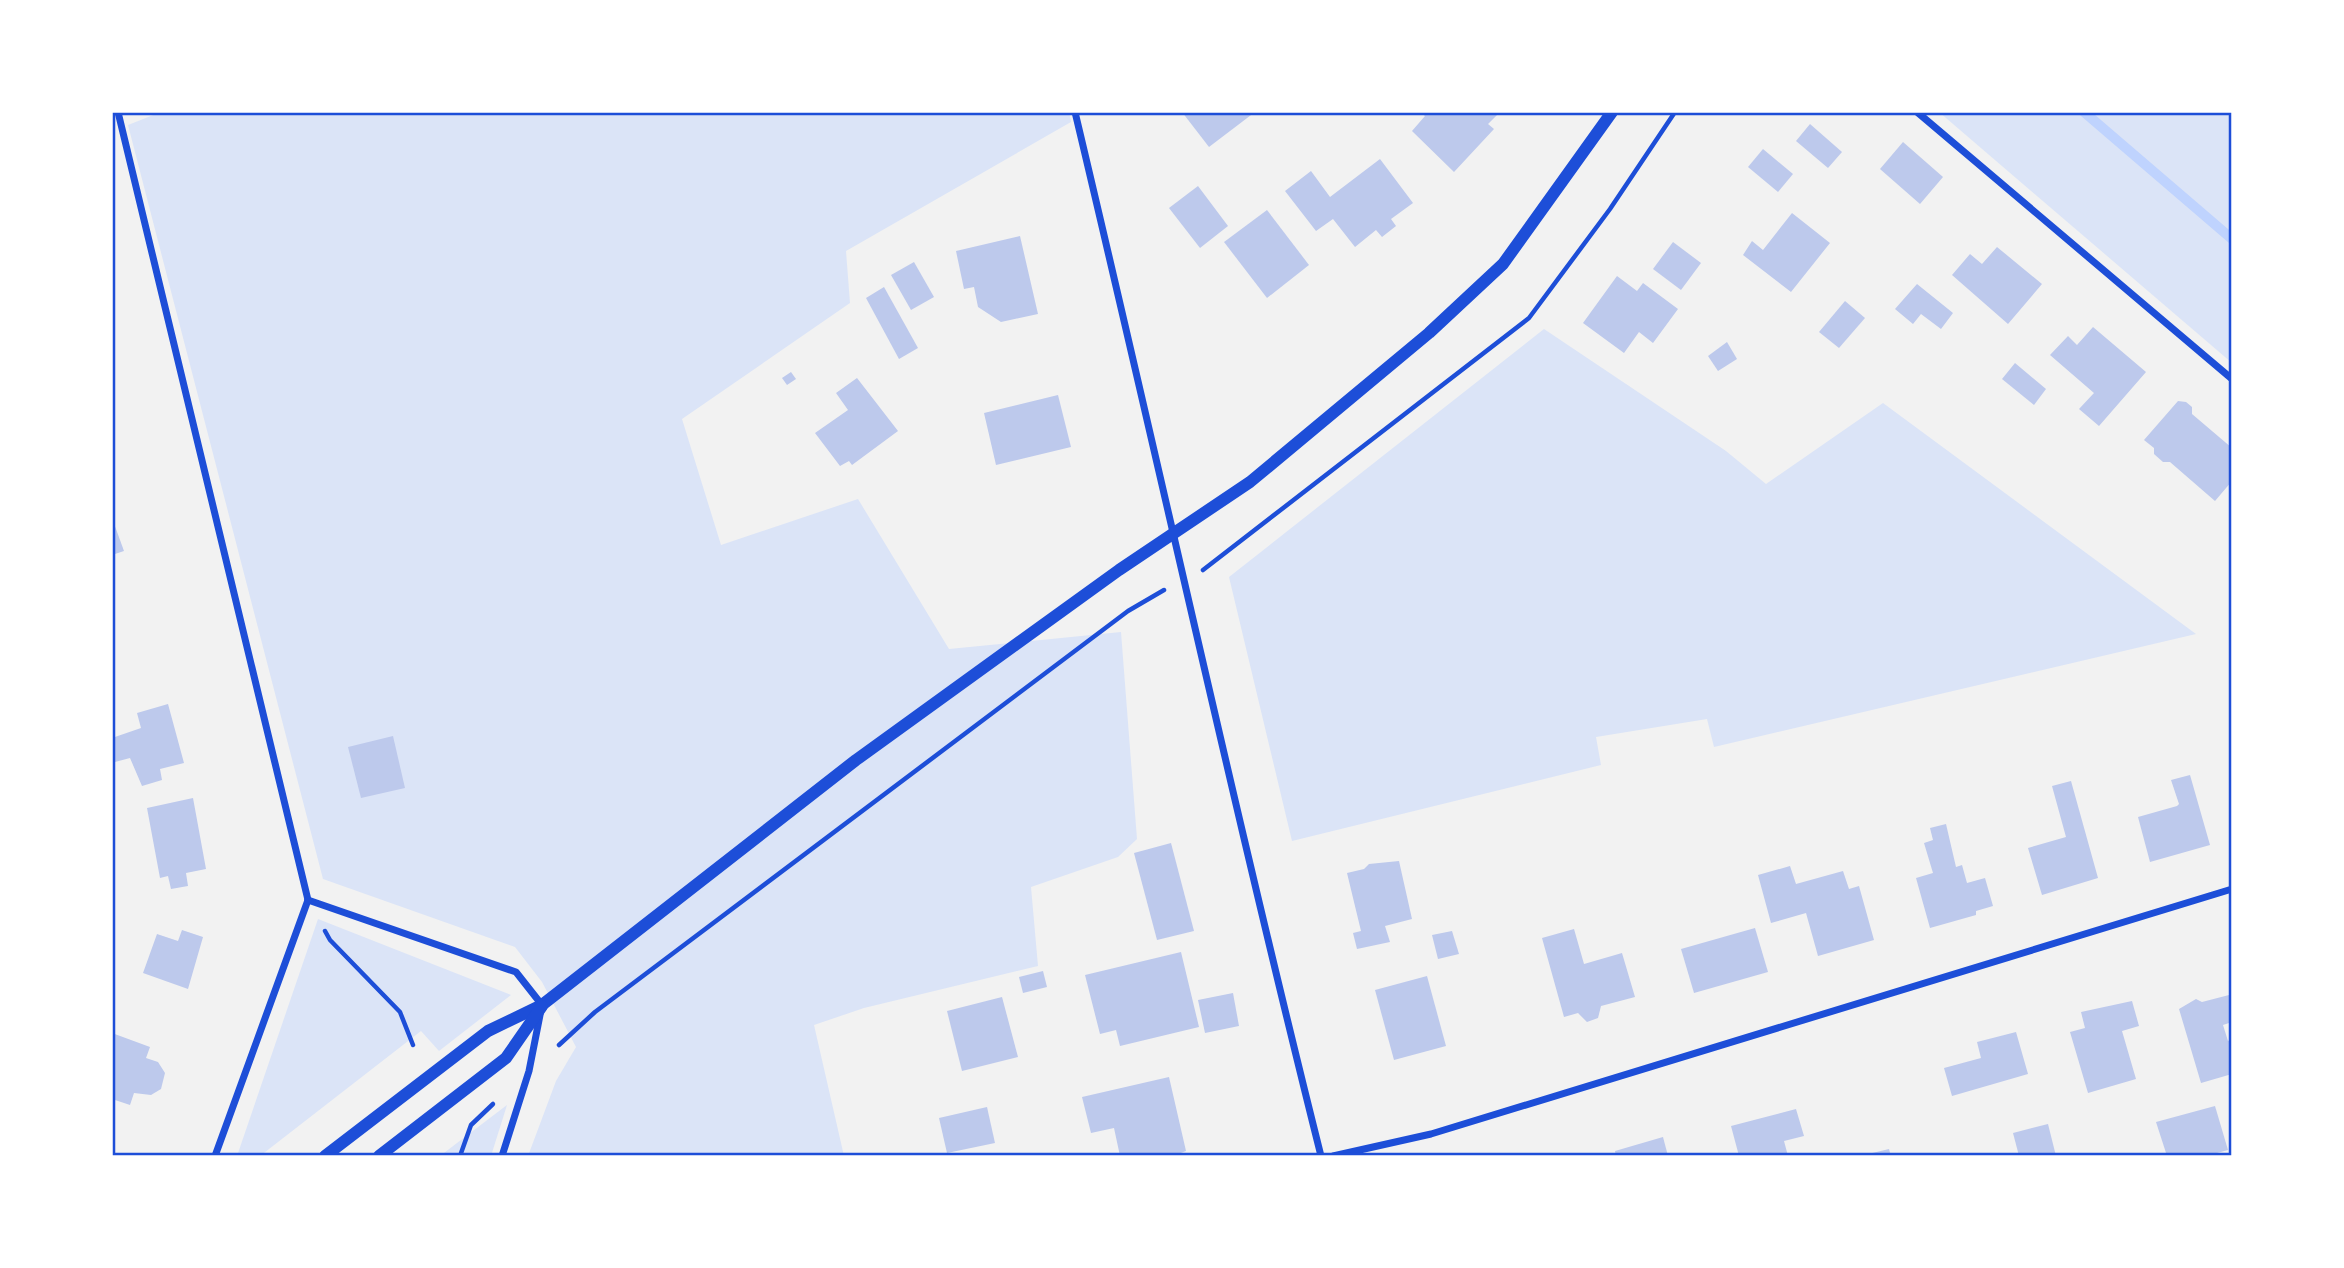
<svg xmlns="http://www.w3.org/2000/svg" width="2344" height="1268" viewBox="0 0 2344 1268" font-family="'DM Sans',sans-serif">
	<rect width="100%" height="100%" fill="#f2f2f2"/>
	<!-- green -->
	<g fill="#dbe4f7">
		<polygon points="161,112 1069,112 1071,122 846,251 850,303 682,419 721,545 858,499 949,649 1121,632 1137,839 1118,857 1031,887 1038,966 864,1008 814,1025 844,1156 528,1156 556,1081 576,1047 542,982 515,947 323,879 128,125"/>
		<polygon points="1939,112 2232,112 2232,363"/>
		<polygon points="1544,329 1726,451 1766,484 1883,403 2196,634 1714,747 1707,719 1596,737 1601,765 1292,841 1229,577"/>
		<polygon points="318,919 511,995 439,1051 421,1031 260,1156 237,1156"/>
		<polygon points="507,1105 491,1156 440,1156"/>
	</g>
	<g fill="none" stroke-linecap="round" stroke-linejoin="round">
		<!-- stream -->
		<polyline stroke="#bfd3fe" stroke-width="10" points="2084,112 2232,239"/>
	</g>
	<!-- building -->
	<g fill="#bdc9ec">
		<polygon points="1182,112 1255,112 1209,147"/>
		<polygon points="1420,112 1500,112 1488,124 1494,129 1454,172 1412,131 1425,116"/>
		<polygon points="1810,124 1842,152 1828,168 1796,141"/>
		<polygon points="1903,142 1943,177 1920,204 1880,169"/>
		<polygon points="1763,149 1793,174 1778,192 1748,167"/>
		<polygon points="1380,159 1413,203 1391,219 1396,226 1382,237 1376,230 1355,247 1333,219 1316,231 1285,191 1311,171 1330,197"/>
		<polygon points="1198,186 1228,226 1200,248 1169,208"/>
		<polygon points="1267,210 1309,265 1267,298 1224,242"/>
		<polygon points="1792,213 1830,243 1791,292 1743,255 1752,241 1763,250"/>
		<polygon points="1020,236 1038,314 1001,322 978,307 974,287 964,289 956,251"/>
		<polygon points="1673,242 1701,263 1681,290 1653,269"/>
		<polygon points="1997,247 2042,284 2008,324 1952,275 1970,254 1982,264"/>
		<polygon points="914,262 934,297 911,310 891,275"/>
		<polygon points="1617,276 1637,291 1643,283 1678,309 1653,343 1639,332 1624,353 1583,323"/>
		<polygon points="1917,284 1953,313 1941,329 1921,314 1913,324 1895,309"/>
		<polygon points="884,287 918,348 899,359 866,298"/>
		<polygon points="1845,301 1865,318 1839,348 1819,332"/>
		<polygon points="2093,327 2146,372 2099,426 2079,409 2094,393 2050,355 2068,336 2077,345"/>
		<polygon points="1727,342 1737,359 1718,371 1708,356"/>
		<polygon points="2015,363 2046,389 2034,405 2002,379"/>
		<polygon points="791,372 796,379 787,385 782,378"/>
		<polygon points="857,378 898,431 852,465 849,461 840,466 815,433 848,410 836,393"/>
		<polygon points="1058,395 1071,447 996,465 984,413"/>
		<polygon points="2178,401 2186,402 2192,407 2192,414 2232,448 2232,481 2215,501 2170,462 2163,462 2154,454 2154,448 2144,440"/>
		<polygon points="112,518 124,551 112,555"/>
		<polygon points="168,704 184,763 160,769 162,780 142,786 130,758 115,762 112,738 141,728 137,713"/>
		<polygon points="393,736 405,788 361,798 348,747"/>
		<polygon points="2190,775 2210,845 2150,862 2138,817 2177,806 2179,804 2171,780"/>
		<polygon points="2071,781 2098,878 2042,895 2028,848 2066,837 2052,786"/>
		<polygon points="193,798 206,869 186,873 188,886 171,889 168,876 160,878 147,808"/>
		<polygon points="1946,824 1956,867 1962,865 1967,883 1985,878 1993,906 1976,911 1976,915 1930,928 1916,878 1933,873 1924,843 1933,840 1930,828"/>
		<polygon points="1171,843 1194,931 1157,940 1134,853"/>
		<polygon points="1399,861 1412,919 1385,926 1390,942 1357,949 1353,933 1361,931 1347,873 1364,869 1369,864"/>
		<polygon points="1790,866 1796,884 1843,871 1849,889 1859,886 1874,940 1818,956 1806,913 1771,923 1758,875"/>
		<polygon points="1755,928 1768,972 1694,993 1681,949"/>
		<polygon points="1574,929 1584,964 1622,953 1635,997 1601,1006 1598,1018 1587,1022 1578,1013 1564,1017 1542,938"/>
		<polygon points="182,930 203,937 188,989 143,973 157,934 178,941"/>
		<polygon points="1452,931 1459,954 1438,959 1432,935"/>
		<polygon points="1181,952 1199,1027 1120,1046 1116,1030 1100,1034 1085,975"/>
		<polygon points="1043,971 1047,987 1023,993 1019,977"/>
		<polygon points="1427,976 1446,1046 1394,1060 1375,990"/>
		<polygon points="1233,993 1239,1026 1205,1033 1198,1000"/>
		<polygon points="2229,995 2232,1022 2223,1025 2228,1041 2232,1039 2232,1074 2201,1083 2179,1009 2196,999 2202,1002"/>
		<polygon points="1002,997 1018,1057 962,1071 947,1011"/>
		<polygon points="2132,1001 2139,1026 2122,1031 2136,1079 2088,1093 2070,1032 2085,1028 2081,1012"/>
		<polygon points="2016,1032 2028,1074 1952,1096 1944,1068 1981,1058 1977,1042"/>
		<polygon points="112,1033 150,1047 146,1058 158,1062 165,1073 161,1089 151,1095 134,1093 130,1105 112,1099"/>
		<polygon points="1169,1077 1186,1151 1173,1156 1120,1156 1114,1128 1091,1133 1082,1097"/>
		<polygon points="2215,1106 2228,1150 2206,1156 2167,1156 2156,1122"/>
		<polygon points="987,1107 995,1143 947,1153 939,1118"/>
		<polygon points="1796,1109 1804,1136 1784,1141 1788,1156 1739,1156 1731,1126"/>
		<polygon points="2048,1124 2056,1156 2019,1156 2013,1133"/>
		<polygon points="1663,1137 1668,1156 1616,1156 1615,1151"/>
		<polygon points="1889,1149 1891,1156 1864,1156 1864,1155"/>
	</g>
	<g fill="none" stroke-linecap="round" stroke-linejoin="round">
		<!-- path -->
		<g stroke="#1d4ed8" stroke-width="4.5">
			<polyline points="1203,570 1529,318 1610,209 1675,112"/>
			<polyline points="325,931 330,940 400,1012 413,1045"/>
			<polyline points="559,1045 595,1012 1128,611 1164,590"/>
			<polyline points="460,1156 471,1125 493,1104"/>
		</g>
		<!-- minor -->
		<g stroke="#1d4ed8" stroke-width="7">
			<polyline points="118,112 308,900"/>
			<path d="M1075 112C1158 460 1234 809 1321 1156"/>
			<polyline points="1917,112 2232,379"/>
			<polyline points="308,900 516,972 542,1005 529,1071 502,1156"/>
			<polyline points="215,1156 308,900"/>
			<polyline points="1333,1156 1431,1134 2232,889"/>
		</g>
		<!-- tertiary -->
		<g stroke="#1d4ed8" stroke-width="12">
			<polyline points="325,1156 488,1031 542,1005 856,760 1119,570 1250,482 1429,333 1503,264 1612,112"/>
			<polyline points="379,1156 506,1058 542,1006"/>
		</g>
	</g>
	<!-- border -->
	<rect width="2344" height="1268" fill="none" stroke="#ffffff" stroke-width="228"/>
	<rect x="114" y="114" width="2116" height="1040" fill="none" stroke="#1d4ed8" stroke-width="2.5"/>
</svg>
